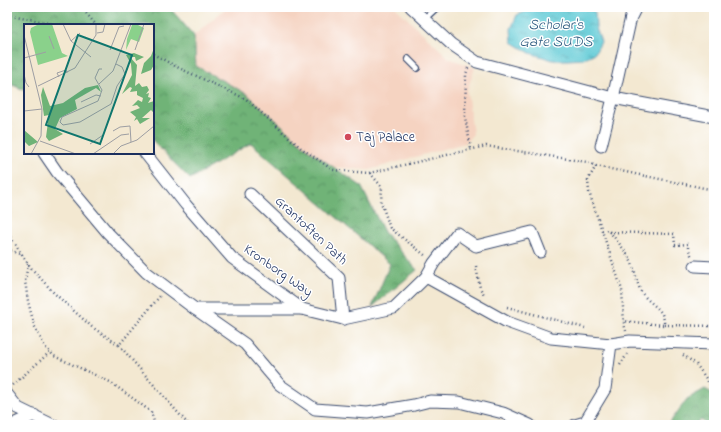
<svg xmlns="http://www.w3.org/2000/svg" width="721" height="432" viewBox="0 0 721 432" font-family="'Indie Flower',sans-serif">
	<defs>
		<pattern id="forest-crowns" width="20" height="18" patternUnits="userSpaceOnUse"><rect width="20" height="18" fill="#6fb377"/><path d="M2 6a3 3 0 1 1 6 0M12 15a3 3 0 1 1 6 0" fill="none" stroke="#5a9265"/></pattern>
		<pattern id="water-ripples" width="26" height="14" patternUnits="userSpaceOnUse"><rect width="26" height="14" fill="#5ecad5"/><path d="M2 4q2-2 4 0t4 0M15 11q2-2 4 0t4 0" fill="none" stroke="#4da4b0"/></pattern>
	</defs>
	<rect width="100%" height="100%" fill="#fff"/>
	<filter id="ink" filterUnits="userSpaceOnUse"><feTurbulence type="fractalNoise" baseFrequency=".025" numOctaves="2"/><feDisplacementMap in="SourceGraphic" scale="8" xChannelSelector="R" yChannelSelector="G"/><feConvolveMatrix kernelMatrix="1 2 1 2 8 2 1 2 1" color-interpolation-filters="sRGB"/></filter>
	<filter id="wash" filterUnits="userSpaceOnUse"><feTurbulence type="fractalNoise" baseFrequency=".012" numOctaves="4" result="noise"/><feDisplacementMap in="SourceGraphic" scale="16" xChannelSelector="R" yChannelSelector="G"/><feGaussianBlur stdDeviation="0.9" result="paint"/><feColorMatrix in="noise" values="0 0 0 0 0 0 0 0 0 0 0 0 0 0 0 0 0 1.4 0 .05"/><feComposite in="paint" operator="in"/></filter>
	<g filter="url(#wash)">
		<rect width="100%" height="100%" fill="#f3e8d1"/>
		<!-- built -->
		<polygon fill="#f5d3c1" points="227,7 395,7 449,58 475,68 467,91 473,134 465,143 369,170 333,167 309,150 247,94 196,66 194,36"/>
		<!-- forest -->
		<g fill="url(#forest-crowns)" stroke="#45716a">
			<polygon points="7,7 169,7 194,36 196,66 247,94 309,150 361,186 384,232 417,270 372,307 390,264 251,143 190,179 153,141 153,25 25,25 25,90 7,83"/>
			<polygon points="705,389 712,393 714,397 714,425 707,425 701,420 692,425 668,425 687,399"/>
		</g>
		<!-- water -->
		<polygon fill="url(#water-ripples)" stroke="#3c7c9a" points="538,7 589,7 595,12 596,28 601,42 595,53 583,59 568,60 553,60 530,53 512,42 511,29 517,15"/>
	</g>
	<g filter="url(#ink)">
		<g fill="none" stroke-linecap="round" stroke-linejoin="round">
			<defs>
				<g id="lane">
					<polyline points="424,19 437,7"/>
					<polyline points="408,59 417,68"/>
				</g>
				<g id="street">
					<polyline points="411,7 451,44 477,62 613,98 714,117"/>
					<polyline points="601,146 613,98 631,17 636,7"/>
					<polyline points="44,153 57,172 108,233 146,272 195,309 245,344 280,385 315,409 368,413 414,405 430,401 459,402 503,413 530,425"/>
					<polyline points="145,153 186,205 232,258 302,309 343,319 394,308 426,277 434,263 457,233 476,246 532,232 540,252"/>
					<polyline points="250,194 339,278 343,319"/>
					<polyline points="695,266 714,267"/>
					<polyline points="426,277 507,322 551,338 611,344 630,341 714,344"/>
					<polyline points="195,309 302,309"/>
					<polyline points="7,394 18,408 53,425"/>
					<polyline points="12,425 34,415"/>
					<polyline points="575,425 585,422 605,389 611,344"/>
				</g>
			</defs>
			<!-- lane casing -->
			<use href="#lane" stroke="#3b4b6f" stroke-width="8"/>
			<!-- street casing -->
			<use href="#street" stroke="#3b4b6f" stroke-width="13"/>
			<!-- path -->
			<g stroke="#3b4b6f" stroke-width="2.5" stroke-dasharray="1 3" stroke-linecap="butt">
				<polyline points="81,7 96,25"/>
				<polyline points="7,14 58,25"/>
				<polyline points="153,54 179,68 246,99 301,148 333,170 369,173 486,146 587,162 596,166 714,190"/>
				<polyline points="468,68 466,74 465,117 471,149"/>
				<polyline points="596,166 588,180 589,192 622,290 624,324 626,331"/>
				<polyline points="370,173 382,187 381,202 390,228 426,256"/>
				<polyline points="7,230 22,255"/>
				<path d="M602 231 608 230C615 238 630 256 633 266 637 277 637 289 646 298 655 307 665 311 664 325L623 321"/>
				<polyline points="609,232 674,234 675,245 688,244 688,248 692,257"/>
				<polyline points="7,249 22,255 32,269 54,293 92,327 119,345 160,296"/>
				<polyline points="28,264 25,281 28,301 34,325 45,347 54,356 110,382 138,402 151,412 155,425"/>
				<polyline points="476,266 480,288 485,296"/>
				<polyline points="507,307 585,328"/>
				<polyline points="664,325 714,326"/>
				<polyline points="119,345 187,423 184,425"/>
				<polyline points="683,355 696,364 714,390"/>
				<polyline points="620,365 628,353"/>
				<polyline points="13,385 50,352"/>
				<polyline points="187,423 190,425"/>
				<polyline points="112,425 121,422 148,425"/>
				<polyline points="162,425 170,424 176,425"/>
			</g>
			<!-- lane -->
			<use href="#lane" stroke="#fff" stroke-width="5.5"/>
			<!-- street -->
			<use href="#street" stroke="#fff" stroke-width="11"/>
		</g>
	</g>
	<!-- markers -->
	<circle fill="#d1495b" stroke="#fff" stroke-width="1.5" cx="348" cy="137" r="4"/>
	<g text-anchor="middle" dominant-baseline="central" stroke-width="3" stroke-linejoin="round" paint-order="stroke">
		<!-- poi labels -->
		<g font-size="14" fill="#1b2f5e" stroke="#fff" text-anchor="start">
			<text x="356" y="137">Taj Palace</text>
		</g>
		<!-- street labels -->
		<g font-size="14" fill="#1b2f5e" stroke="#fff">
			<text transform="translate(311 231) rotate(43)">Grantoften Path</text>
			<text transform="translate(278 271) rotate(35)">Kronborg Way</text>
		</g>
		<!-- water labels -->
		<g font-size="15" font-style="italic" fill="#2f5e82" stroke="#fff">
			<text x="556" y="25">Scholar's<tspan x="556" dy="17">Gate SUDS</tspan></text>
		</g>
	</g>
	<!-- overview -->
	<g transform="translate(24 24)">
		<rect width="130" height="130" fill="#f3e8d1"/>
		<path d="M112 0 120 4 115 18 107 15 102 26 103 15 108 1Z" fill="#8ad18b"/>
		<path d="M130 24V41L127 46 117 50 120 39 127 32ZM110 29 120 33 112 37 111 33H106L113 41 111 62 115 59 118 63 123 62 125 66 122 70 125 69 124 73 127 74 124 79 130 77V89L127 86 118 94H126L116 100 113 95 110 97 112 93 106 88 116 84 113 81 108 82 114 76 118 78 119 74 113 71V67L106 68 108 64 106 63 98 70 108 51 107 40 102 31ZM74 61 77 68 72 64 51 76 53 85 36 94 31 105 39 110 25 117 22 113 25 91 20 92 17 71 19 63 26 82 39 79 61 64ZM0 106 14 118 5 122 0 117Z" fill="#6fb377"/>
		<path d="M15 0H28L38 29 44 32 14 41 6 8 7 4Z" fill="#8ad18b"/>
		<path fill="none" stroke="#9d9ea3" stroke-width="1" d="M39 0 47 17 67 33M73 9 79 8 81 0M0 11 18 85 17 112 7 130M25 12 30 25M47 17 56 9M86 26 95 3 100 2M111 26 120 0M0 34 22 28M78 45H75L71 54 78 66 74 77 38 93 36 98 39 101 56 98 87 80 93 62 101 50 98 43 92 40M0 50 2 59 5 63M35 53 33 49 42 46 43 49M75 60 89 47 107 0M14 62 51 44 72 11V0M57 78 72 71 77 72M0 87 18 85M89 107 96 103 106 102 107 118M16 117 52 130M66 120 79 111M69 130 97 111 105 110M89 130 97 122 113 116 130 102"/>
		<path fill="#0f766e" fill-opacity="0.15" stroke="#0f766e" stroke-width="2" d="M54 11 108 31 76 120 22 101Z"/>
		<rect width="130" height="130" fill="none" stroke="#1b2f5e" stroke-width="2"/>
	</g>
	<!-- margin -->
	<rect width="721" height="432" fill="none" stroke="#fff" stroke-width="24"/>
</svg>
